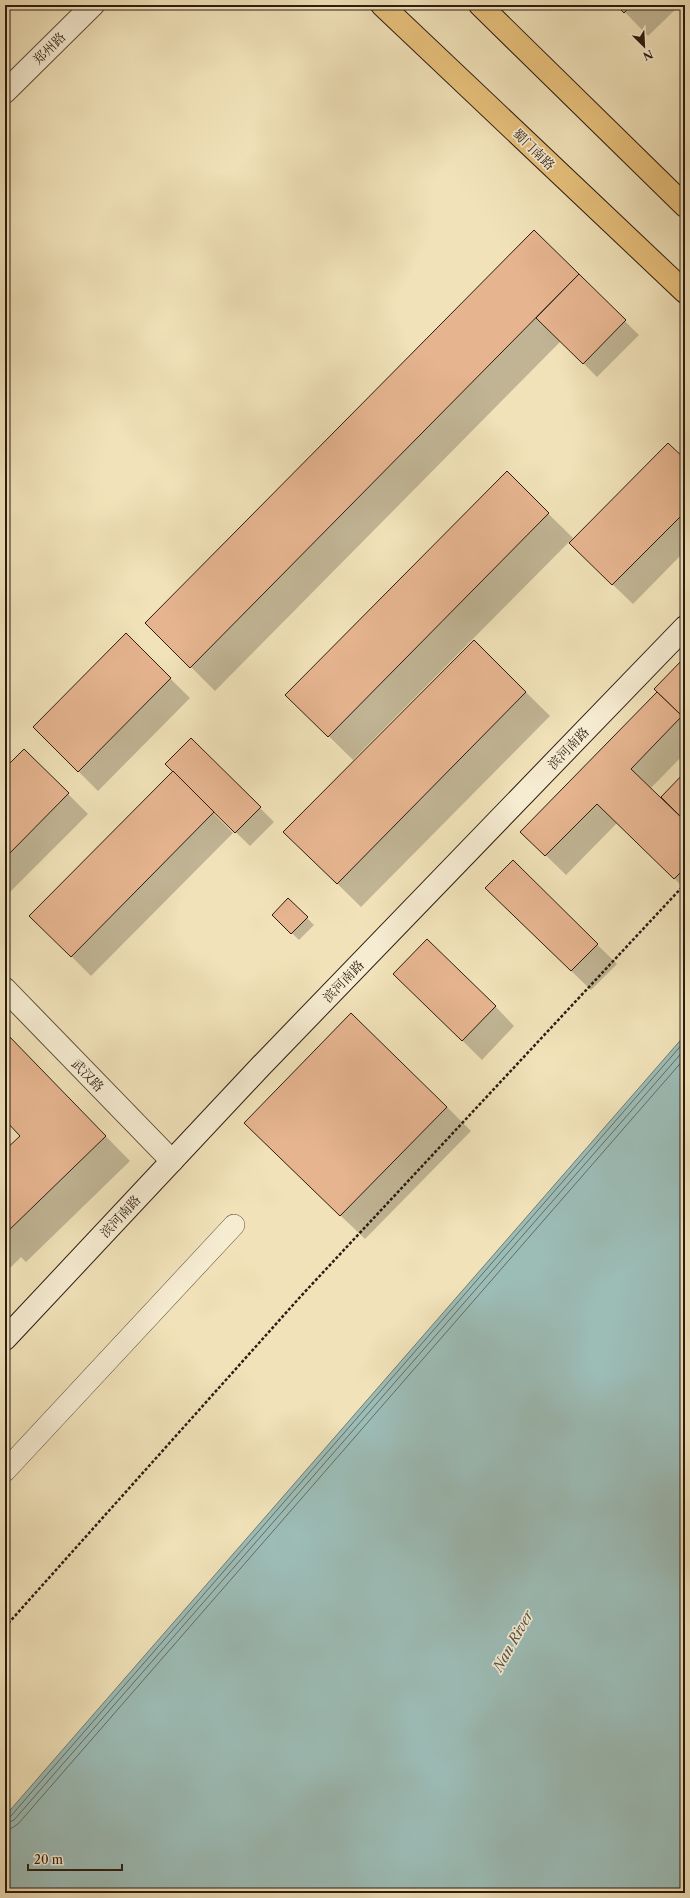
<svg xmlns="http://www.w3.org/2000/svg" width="690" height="1898" viewBox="0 0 690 1898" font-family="'Libre Caslon Text','Noto Serif SC',serif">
	<rect width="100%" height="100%" fill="#f1e2b9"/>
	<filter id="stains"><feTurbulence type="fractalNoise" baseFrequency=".005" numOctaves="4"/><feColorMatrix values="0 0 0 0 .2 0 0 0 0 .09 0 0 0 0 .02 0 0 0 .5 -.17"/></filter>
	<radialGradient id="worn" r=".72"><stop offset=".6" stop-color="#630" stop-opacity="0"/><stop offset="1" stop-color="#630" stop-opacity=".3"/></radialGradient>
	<!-- water -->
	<polygon fill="#9cbcb6" stroke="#6f7c74" points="685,1035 685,1893 5,1893 5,1816"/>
	<!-- shadow -->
	<g fill="#0003">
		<polygon points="618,5 680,5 648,36"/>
		<polygon points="534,232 639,335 597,377 561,341 215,691 147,623"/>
		<polygon points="685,460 685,551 633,604 590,563"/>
		<polygon points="507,473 573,538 353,760 287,695"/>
		<polygon points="126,635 190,698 98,791 34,727"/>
		<polygon points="474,641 550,716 361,907 309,856"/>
		<polygon points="685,658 685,753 650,789 671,809 685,773 685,889 617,823 566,875 522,832 659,692"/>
		<polygon points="191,739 274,822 250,846 198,795 197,797 233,833 91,976 31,916 173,773"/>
		<polygon points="24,750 88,814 10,892 5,888 5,770"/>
		<polygon points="513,862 617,964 591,990 506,908"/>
		<polygon points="288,899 314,925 299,940 273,915"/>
		<polygon points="414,993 495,1006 514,1026 482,1060"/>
		<polygon points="5,1033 130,1161 26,1262 21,1257 5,1273 5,1151 21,1136 5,1119"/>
		<polygon points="447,1107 471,1131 365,1239 269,1147"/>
	</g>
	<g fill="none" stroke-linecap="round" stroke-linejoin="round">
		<!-- shore -->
		<g stroke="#646c63" stroke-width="1">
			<polyline points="5,1819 10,1817 685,1041"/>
			<polyline points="5,1824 14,1820 685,1049"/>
			<polyline points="5,1830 12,1828 18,1824 685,1058"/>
		</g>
	</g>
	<!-- building -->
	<g fill="#e6b590" stroke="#2c1c10">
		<polygon points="616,5 631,5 624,13"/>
		<polygon points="534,230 579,274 190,668 145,623"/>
		<polygon points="579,274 626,320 583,364 536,318"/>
		<polygon points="668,443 685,459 685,512 612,585 569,543"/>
		<polygon points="507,471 549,513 328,737 285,695"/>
		<polygon points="126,633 171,678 78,772 33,727"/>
		<polygon points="474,640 526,692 337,884 283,832"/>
		<polygon points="685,657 685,719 654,689"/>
		<polygon points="657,692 682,716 631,769 685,821 685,868 674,879 597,804 545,856 520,832"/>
		<polygon points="191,738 261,807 235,833 165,764"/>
		<polygon points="24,749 69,793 5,858 5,768"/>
		<polygon points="173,771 214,812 71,957 29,916"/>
		<polygon points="685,772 685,821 661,797"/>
		<polygon points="513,860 598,944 571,971 485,888"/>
		<polygon points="288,898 308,917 291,934 272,915"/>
		<polygon points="427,939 496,1006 462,1041 393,974"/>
		<polygon points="351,1013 447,1107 340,1216 244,1123"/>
		<polygon points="5,1032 106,1136 5,1234 5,1150 20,1136 5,1120"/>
	</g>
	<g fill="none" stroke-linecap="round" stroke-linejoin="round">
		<defs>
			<polyline id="pedestrian" points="5,1471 234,1225"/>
			<g id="tertiary">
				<polyline points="5,92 93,5"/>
				<polyline points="5,989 172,1161"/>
			</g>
			<polyline id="secondary" points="5,1339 260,1067 685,627"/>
			<g id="trunk">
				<polyline points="382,5 685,292"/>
				<polyline points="480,5 685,206"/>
			</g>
		</defs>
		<!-- pedestrian casing -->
		<use href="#pedestrian" stroke="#5d4e3a" stroke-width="22"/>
		<!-- tertiary casing -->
		<use href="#tertiary" stroke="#5d4e3a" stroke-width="24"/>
		<!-- secondary casing -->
		<use href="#secondary" stroke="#2c1c10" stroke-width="24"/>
		<!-- trunk casing -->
		<use href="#trunk" stroke="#2c1c10" stroke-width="24"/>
		<!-- path -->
		<polyline stroke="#2c1c10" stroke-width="2.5" stroke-dasharray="3 2" stroke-linecap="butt" points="5,1627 301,1296 685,884"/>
		<!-- pedestrian -->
		<use href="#pedestrian" stroke="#f6ecd2" stroke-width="21"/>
		<!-- tertiary -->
		<use href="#tertiary" stroke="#f6ecd2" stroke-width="22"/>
		<!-- secondary -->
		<use href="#secondary" stroke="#f6ecd2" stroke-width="22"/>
		<!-- trunk -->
		<use href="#trunk" stroke="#e8c17c" stroke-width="22"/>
	</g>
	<g text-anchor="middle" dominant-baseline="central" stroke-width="3.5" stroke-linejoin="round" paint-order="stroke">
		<!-- street labels -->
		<g font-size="13" fill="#2c1c10" stroke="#f6ecd2">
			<text transform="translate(49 48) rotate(-45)">郑州路</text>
			<text transform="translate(534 149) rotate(44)">蜀门南路</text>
			<text transform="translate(568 748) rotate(-46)">滨河南路</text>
			<text transform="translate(343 981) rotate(-46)">滨河南路</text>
			<text transform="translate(88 1075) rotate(46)">武汉路</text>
			<text transform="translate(120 1216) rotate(-47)">滨河南路</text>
		</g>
		<!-- water labels -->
		<g font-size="14" font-style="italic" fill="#53544a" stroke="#f6ecd2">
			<text transform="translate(513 1641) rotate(-61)">Nan River</text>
		</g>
	</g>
	<!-- margin -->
	<rect width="690" height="1898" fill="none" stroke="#f1e2b9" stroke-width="20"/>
	<rect x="6" y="6" width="678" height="1886" fill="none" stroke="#2c1c10" stroke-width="2"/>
	<rect x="10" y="10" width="670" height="1878" fill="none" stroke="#2c1c10"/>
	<!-- north arrow -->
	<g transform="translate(644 46) rotate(156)" stroke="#f6ecd2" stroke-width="3" paint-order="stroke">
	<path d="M0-3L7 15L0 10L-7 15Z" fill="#2c1c10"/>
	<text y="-6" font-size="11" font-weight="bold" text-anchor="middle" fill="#2c1c10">N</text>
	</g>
	<!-- scale -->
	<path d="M28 1864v6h94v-6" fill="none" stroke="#2c1c10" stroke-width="2"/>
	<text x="34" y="1864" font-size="12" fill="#2c1c10" stroke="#f6ecd2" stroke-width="3" paint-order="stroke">20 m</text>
	<rect width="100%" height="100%" filter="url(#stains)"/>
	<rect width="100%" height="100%" fill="url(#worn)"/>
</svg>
